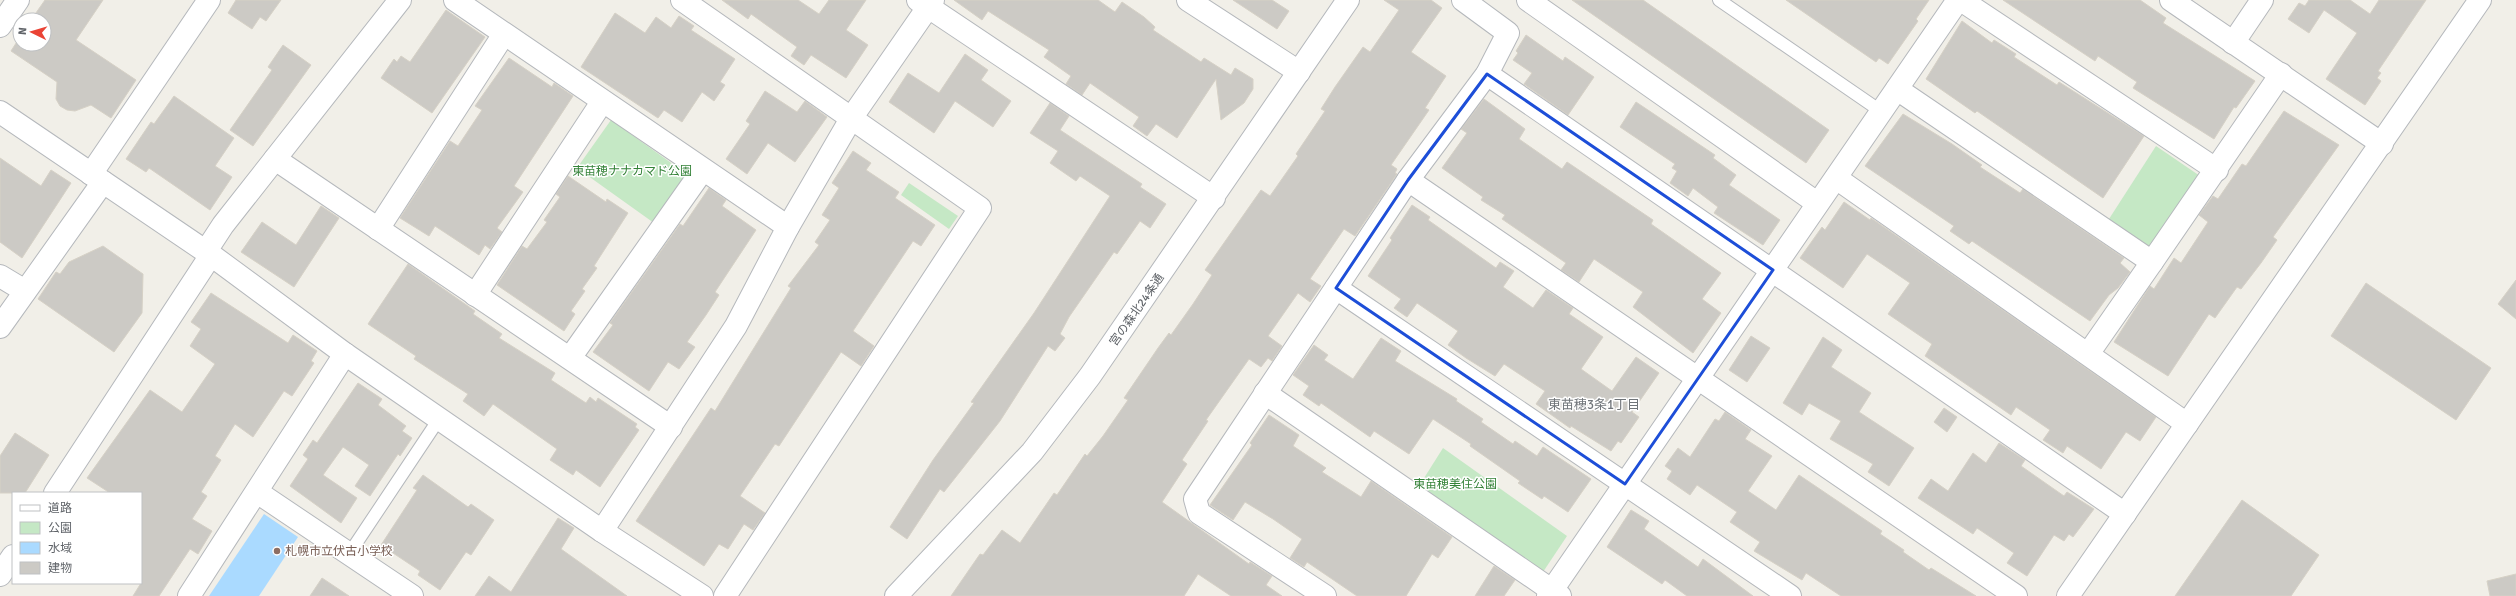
<svg xmlns="http://www.w3.org/2000/svg" width="2516" height="596" viewBox="0 0 2516 596" font-family="Signika,'Noto Sans JP',sans-serif">
	<rect width="100%" height="100%" fill="#f1efe8"/>
	<!-- green -->
	<g fill="#c5e8c5">
		<polygon points="611,120 688,175 654,223 577,168"/>
		<polygon points="2156,146 2200,176 2151,249 2109,219"/>
		<polygon points="909,183 958,216 949,229 901,195"/>
		<polygon points="1443,448 1567,536 1543,572 1419,486"/>
	</g>
	<!-- water -->
	<polygon fill="#aadaff" points="264,514 298,537 259,596 209,596"/>
	<!-- building -->
	<g fill="#cccac5" stroke="#d6d1c6">
		<polygon points="45,0 103,0 76,40 136,80 111,118 91,105 75,111 67,110 60,106 56,99 57,82 11,51 20,37 20,44 44,44 44,20 31,20"/>
		<polygon points="236,0 281,0 266,21 260,17 252,29 228,13"/>
		<polygon points="722,0 798,0 819,14 829,0 866,0 846,30 868,45 846,78 811,55 804,65 791,56 797,47 751,14 748,19"/>
		<polygon points="954,0 1098,0 1115,12 1122,2 1144,17 1155,27 1153,30 1201,62 1204,58 1231,75 1235,68 1253,79 1253,89 1244,103 1221,120 1216,79 1177,138 1156,124 1147,136 1133,126 1139,117 1090,83 1082,95 1066,84 1071,76 1044,57 1049,50 988,11 982,20"/>
		<polygon points="1233,0 1272,0 1289,11 1277,29"/>
		<polygon points="1384,0 1431,0 1442,8 1411,52 1446,76 1425,108 1429,110 1391,165 1397,169 1395,173 1397,174 1355,236 1344,229 1310,279 1321,286 1310,302 1298,293 1268,336 1282,346 1272,361 1268,358 1261,367 1249,359 1206,420 1208,421 1182,460 1187,464 1162,502 1249,564 1250,562 1272,576 1266,585 1282,596 1231,596 1198,574 1184,596 951,596 980,554 983,555 1002,530 1020,543 1054,493 1057,495 1085,454 1087,456 1103,436 1128,400 1124,398 1158,348 1169,333 1171,335 1193,304 1212,275 1205,270 1261,190 1270,196 1298,156 1296,154 1325,111 1321,109 1335,87 1363,47 1370,52 1399,10"/>
		<polygon points="1572,0 1643,0 1829,130 1806,163"/>
		<polygon points="1786,0 1929,0 1916,19 1918,21 1888,64 1879,58 1876,62"/>
		<polygon points="2003,0 2140,0 2166,18 2163,23 2255,81 2236,108 2234,107 2214,139 2133,88 2137,82 2098,56 2095,61"/>
		<polygon points="2309,0 2350,0 2370,14 2379,0 2426,0 2378,71 2381,73 2377,78 2381,81 2365,105 2326,79 2357,33 2324,10 2309,33 2288,19 2299,3 2305,6"/>
		<polygon points="446,10 485,37 432,113 381,78 394,59 397,62 401,56 410,62"/>
		<polygon points="615,13 645,33 656,17 671,28 679,16 694,26 691,30 735,59 720,82 725,85 714,101 702,92 682,122 664,110 658,118 581,67"/>
		<polygon points="1962,21 1992,43 1994,40 2016,54 2014,57 2057,85 2059,82 2144,136 2103,198 1977,111 1975,113 1926,79"/>
		<polygon points="1526,35 1563,61 1565,57 1594,77 1568,115 1524,84 1532,73 1513,60 1518,53 1516,51"/>
		<polygon points="283,45 311,65 253,146 230,130 272,70 268,67"/>
		<polygon points="965,54 988,70 981,80 1011,101 993,127 955,101 934,133 889,102 908,73 939,93"/>
		<polygon points="509,58 552,87 554,83 573,96 514,186 523,192 497,228 502,232 490,249 485,245 479,255 435,226 429,236 400,218 450,141 458,146 482,110 475,106"/>
		<polygon points="765,91 797,112 805,101 827,117 795,162 768,143 747,174 726,159 750,124 746,121"/>
		<polygon points="174,96 234,138 215,166 232,177 210,210 149,168 146,172 126,159 151,122 154,124"/>
		<polygon points="1484,99 1525,129 1519,139 1562,169 1567,162 1653,220 1651,224 1721,273 1702,299 1721,313 1693,353 1633,307 1643,292 1594,259 1579,282 1561,270 1566,263 1502,219 1505,215 1481,200 1483,197 1442,168 1467,133 1461,129"/>
		<polygon points="1636,102 1715,155 1713,158 1736,175 1729,185 1780,220 1763,245 1714,213 1718,207 1693,188 1688,196 1670,183 1677,171 1672,168 1675,164 1620,127"/>
		<polygon points="1050,103 1069,116 1060,130 1142,184 1140,187 1166,204 1150,228 1140,221 1117,254 1114,252 1069,317 1060,334 1065,338 1055,351 1048,346 1000,421 944,492 940,489 907,539 890,527 933,460 974,403 971,402 1034,313 1110,196 1080,176 1076,181 1050,163 1058,151 1030,133"/>
		<polygon points="2284,111 2339,145 2273,237 2277,240 2261,263 2241,289 2237,287 2215,318 2209,314 2168,376 2114,342 2150,286 2154,289 2174,258 2181,263 2208,222 2199,215 2213,196 2218,199 2242,164 2246,166"/>
		<polygon points="1903,114 1952,144 1982,165 1980,167 2020,193 2023,189 2124,258 2120,263 2130,272 2118,288 2109,295 2090,321 1972,241 1969,244 1950,231 1954,226 1865,166"/>
		<polygon points="853,151 871,163 866,170 899,192 895,198 935,225 921,246 913,241 853,331 874,346 861,366 841,352 779,446 775,444 740,496 765,513 753,530 744,524 728,549 719,544 704,566 636,521 711,408 715,411 791,288 788,286 819,245 815,242 830,220 822,215 839,188 832,183"/>
		<polygon points="0,158 41,186 51,170 71,183 22,258 0,242"/>
		<polygon points="568,176 606,202 607,199 628,213 594,266 597,268 582,289 585,291 571,311 575,314 564,331 497,285 522,246 527,249 547,222 544,220 560,197 556,194"/>
		<polygon points="709,188 726,200 722,206 756,230 715,292 719,295 706,315 687,342 695,347 679,369 668,362 649,391 593,352 613,325 610,323 680,224 683,226"/>
		<polygon points="1844,202 1870,220 1871,218 2156,417 2140,441 2126,432 2101,469 2067,446 2063,453 2043,440 2050,430 2016,407 2011,415 1925,356 1932,344 1888,314 1910,283 1867,254 1843,288 1800,258 1822,227 1825,230"/>
		<polygon points="1412,205 1430,217 1428,220 1496,268 1500,262 1514,271 1503,287 1533,308 1546,290 1573,308 1569,314 1603,337 1581,369 1612,391 1636,357 1659,373 1632,412 1639,417 1621,443 1618,441 1611,451 1571,426 1570,428 1536,404 1545,391 1504,364 1495,376 1466,358 1448,345 1458,331 1417,303 1407,317 1394,308 1401,299 1368,276 1392,240 1390,238"/>
		<polygon points="321,206 339,218 294,287 241,252 262,222 296,245"/>
		<polygon points="103,246 143,274 142,313 114,352 38,299 56,272 60,274 69,262"/>
		<polygon points="408,264 475,311 473,314 502,334 499,338 555,373 551,380 586,403 590,397 596,402 598,398 637,424 635,427 639,430 600,487 576,470 573,475 550,460 557,449 493,404 484,416 463,401 468,394 414,359 416,356 368,324"/>
		<polygon points="2516,280 2516,319 2498,304"/>
		<polygon points="2366,283 2491,368 2456,420 2331,336"/>
		<polygon points="211,293 288,343 293,335 317,351 311,361 314,363 292,396 284,391 253,437 235,424 215,456 221,460 201,492 207,496 192,519 212,531 198,554 190,549 159,596 133,596 141,583 141,493 110,493 87,478 150,390 182,412 215,364 190,346 201,329 191,322"/>
		<polygon points="1751,336 1770,348 1747,382 1729,370"/>
		<polygon points="1823,337 1842,350 1831,367 1871,393 1859,412 1914,448 1889,486 1868,472 1873,464 1830,439 1841,421 1809,403 1802,415 1783,403"/>
		<polygon points="1381,338 1401,351 1395,361 1457,399 1456,401 1483,419 1481,422 1513,444 1515,441 1537,456 1543,447 1591,479 1568,512 1544,496 1542,499 1518,483 1520,481 1470,446 1471,444 1433,419 1409,454 1374,431 1370,437 1321,403 1319,406 1303,395 1309,386 1293,375 1314,345 1328,355 1324,360 1353,379"/>
		<polygon points="358,383 382,399 378,405 406,426 402,431 412,438 400,456 398,454 370,496 355,486 369,465 343,447 323,475 357,498 341,523 290,486 308,459 303,455 313,440 317,443"/>
		<polygon points="1944,408 1957,417 1947,432 1934,422"/>
		<polygon points="1725,412 1751,430 1745,439 1772,456 1748,491 1776,510 1799,475 1882,531 1880,534 1904,550 1903,552 1929,570 1931,568 1976,596 1841,596 1806,573 1802,580 1754,551 1760,542 1730,522 1737,512 1697,485 1690,495 1667,479 1672,471 1665,466 1678,448 1690,457 1715,419 1719,421"/>
		<polygon points="1269,415 1299,435 1293,446 1326,468 1322,472 1361,497 1371,481 1452,537 1438,558 1432,554 1406,596 1357,596 1307,562 1304,567 1290,558 1302,539 1273,519 1245,502 1233,520 1210,505 1252,445 1250,443"/>
		<polygon points="15,433 49,455 25,493 0,493 0,456"/>
		<polygon points="1999,443 2025,460 2021,466 2064,496 2067,492 2094,509 2073,537 2069,534 2064,541 2054,535 2027,576 2007,563 2014,553 1977,528 1973,534 1918,498 1931,479 1948,491 1973,453 1986,463"/>
		<polygon points="423,475 468,507 471,504 494,520 471,555 466,552 440,590 418,575 420,571 381,545 417,490 413,488"/>
		<polygon points="2242,500 2319,555 2291,596 2175,596"/>
		<polygon points="1631,510 1649,521 1644,529 1698,567 1703,559 1753,596 1687,596 1665,580 1662,584 1607,547"/>
		<polygon points="558,518 574,528 561,549 627,596 475,596 489,576 511,592"/>
		<polygon points="1494,566 1515,580 1504,596 1475,596"/>
		<polygon points="2516,574 2516,596 2490,596 2487,581"/>
		<polygon points="322,578 349,596 310,596"/>
	</g>
	<g fill="none" stroke-linecap="round" stroke-linejoin="round">
		<defs>
			<g id="service">
				<polyline points="1719,0 1882,112"/>
				<polyline points="349,554 439,419"/>
			</g>
			<g id="minor">
				<polyline points="455,0 788,227"/>
				<polyline points="682,0 980,208 725,596"/>
				<polyline points="918,0 1214,198"/>
				<polyline points="1188,0 1299,72"/>
				<polyline points="1528,0 1817,203"/>
				<polyline points="1961,0 2217,170"/>
				<polyline points="2171,0 2382,144"/>
				<polyline points="0,26 18,0"/>
				<polyline points="2233,43 2262,0"/>
				<polyline points="1487,74 2125,514"/>
				<polyline points="1897,89 2152,262 2281,74"/>
				<polyline points="275,159 671,427"/>
				<polyline points="91,174 209,0"/>
				<polyline points="1836,178 2187,424"/>
				<polyline points="1408,180 2016,596"/>
				<polyline points="378,229 504,34"/>
				<polyline points="206,251 223,225 400,0"/>
				<polyline points="0,276 25,291"/>
				<polyline points="1336,288 1790,596"/>
				<polyline points="475,295 602,102"/>
				<polyline points="0,327 103,182"/>
				<polyline points="2088,354 2152,262"/>
				<polyline points="570,358 702,171"/>
				<polyline points="1265,393 1560,596"/>
				<polyline points="257,492 412,596"/>
				<polyline points="55,493 211,255"/>
				<polyline points="602,531 736,326 788,227 852,117 933,0"/>
				<polyline points="0,575 13,556"/>
				<polyline points="189,596 345,354"/>
				<polyline points="1325,596 1199,513 1195,499 1408,180 1487,74 1508,33 1463,0"/>
				<polyline points="1548,596 1958,0"/>
				<polyline points="2068,596 2480,0"/>
			</g>
			<g id="tertiary">
				<polyline points="0,112 211,255 345,354 602,531 702,596"/>
				<polyline points="896,596 1032,452 1090,376 1348,0"/>
			</g>
		</defs>
		<!-- service casing -->
		<use href="#service" stroke="#b5b8bc" stroke-width="14"/>
		<!-- minor casing -->
		<use href="#minor" stroke="#b5b8bc" stroke-width="24"/>
		<!-- tertiary casing -->
		<use href="#tertiary" stroke="#b5b8bc" stroke-width="24"/>
		<!-- service -->
		<use href="#service" stroke="#fff" stroke-width="12"/>
		<!-- minor -->
		<use href="#minor" stroke="#fff" stroke-width="22"/>
		<!-- tertiary -->
		<use href="#tertiary" stroke="#fff" stroke-width="22"/>
	</g>
	<!-- marked area -->
	<path fill="none" stroke="#1d4ed8" stroke-width="3" stroke-linejoin="round" d="M1487 74 1773 270 1625 484 1336 288 1408 180Z"/>
	<!-- markers -->
	<circle fill="#8d6e63" stroke="#fff" stroke-width="1.5" cx="277" cy="551" r="4"/>
	<g text-anchor="middle" dominant-baseline="central" stroke-width="3" stroke-linejoin="round" paint-order="stroke">
		<!-- park labels -->
		<g font-size="12" fill="#348238" stroke="#fff">
			<text x="632" y="171">東苗穂ナナカマド公園</text>
			<text x="1455" y="484">東苗穂美住公園</text>
		</g>
		<!-- street labels -->
		<g font-size="12" fill="#5f6368" stroke="#fff">
			<text transform="translate(1137 310) rotate(-55)">宮の森北24条通</text>
		</g>
		<!-- education labels -->
		<g font-size="12" fill="#785e54" stroke="#fff" text-anchor="start">
			<text x="285" y="551">札幌市立伏古小学校</text>
		</g>
		<!-- neighbourhood labels -->
		<g font-size="13" fill="#70757a" stroke="#fff">
			<text x="1594" y="405">東苗穂3条1丁目</text>
		</g>
	</g>
	<!-- legend -->
	<rect x="12" y="492" width="130" height="92" fill="#ffffff" stroke="#bfc1c3"/>
	<rect x="20" y="505" width="20" height="6" fill="#ffffff" stroke="#bfc1c3"/>
	<text x="48" y="512" font-size="12" fill="#5f6368">道路</text>
	<rect x="20" y="522" width="20" height="12" fill="#c5e8c5" stroke="#bfc1c3"/>
	<text x="48" y="532" font-size="12" fill="#5f6368">公園</text>
	<rect x="20" y="542" width="20" height="12" fill="#aadaff" stroke="#bfc1c3"/>
	<text x="48" y="552" font-size="12" fill="#5f6368">水域</text>
	<rect x="20" y="562" width="20" height="12" fill="#cccac5" stroke="#bfc1c3"/>
	<text x="48" y="572" font-size="12" fill="#5f6368">建物</text>
	<!-- north arrow -->
	<g transform="translate(32 32) rotate(275)"><circle r="19" fill="#ffffff" stroke="#bfc1c3"/>
	<path d="M0-3L7 15L0 10L-7 15Z" fill="#ea4335"/>
	<text y="-6" font-size="11" font-weight="bold" text-anchor="middle" fill="#5f6368">N</text>
	</g>
</svg>
